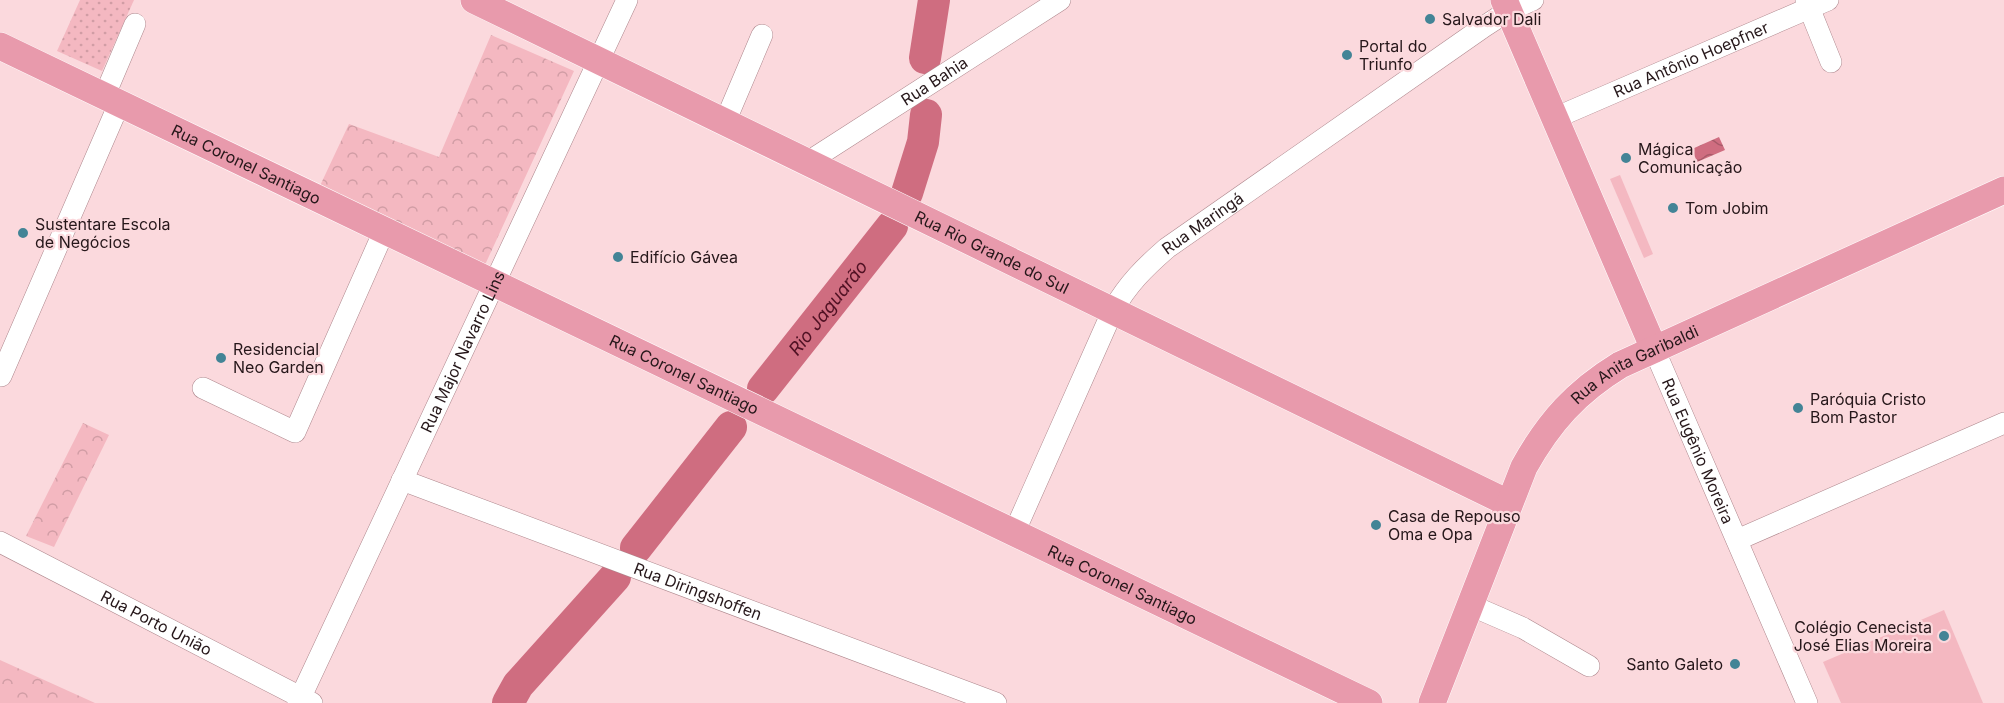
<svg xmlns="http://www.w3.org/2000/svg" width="2004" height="703" viewBox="0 0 2004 703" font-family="Inter,sans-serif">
	<defs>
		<pattern id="grass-dots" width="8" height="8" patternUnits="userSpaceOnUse" patternTransform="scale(1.5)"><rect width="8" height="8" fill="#f4b8c1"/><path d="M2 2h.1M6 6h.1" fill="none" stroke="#d19da5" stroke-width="1.8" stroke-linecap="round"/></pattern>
		<pattern id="forest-crowns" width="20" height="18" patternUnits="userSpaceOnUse" patternTransform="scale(1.5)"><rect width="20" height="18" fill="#f4b8c1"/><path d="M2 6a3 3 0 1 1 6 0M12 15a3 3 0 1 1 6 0" fill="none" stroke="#d19da5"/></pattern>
		<pattern id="water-waves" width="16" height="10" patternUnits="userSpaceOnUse" patternTransform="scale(1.5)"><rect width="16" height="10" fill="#cf6d80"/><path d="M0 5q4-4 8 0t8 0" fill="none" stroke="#a85968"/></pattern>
	</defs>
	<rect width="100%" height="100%" fill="#fbd9dd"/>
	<!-- grass -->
	<polygon fill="url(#grass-dots)" points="80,0 134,0 102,71 57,51"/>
	<!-- forest -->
	<g fill="url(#forest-crowns)">
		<polygon points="491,35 574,71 484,267 318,190 349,124 439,157"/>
		<polygon points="83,423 109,435 54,547 26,536"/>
		<polygon points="0,660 95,703 0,703"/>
	</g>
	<!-- garden -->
	<g fill="#f4b8c1">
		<polygon points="1620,175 1653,254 1644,258 1610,179"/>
		<polygon points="1944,610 1983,703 1841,703 1823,662"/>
	</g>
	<!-- water -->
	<polygon fill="url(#water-waves)" points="1719,137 1725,150 1697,162 1692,149"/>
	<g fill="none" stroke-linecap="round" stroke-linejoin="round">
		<!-- river -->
		<g stroke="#cf6d80" stroke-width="32">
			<polyline points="925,58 934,0"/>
			<polyline points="907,193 923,142 926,115"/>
			<path id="s1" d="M763 389 892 226"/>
			<polyline points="636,548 731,427"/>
			<polyline points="508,703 518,685 615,577"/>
		</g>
		<defs>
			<g id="minor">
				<polyline points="1806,0 1831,62"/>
				<polyline points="104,97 135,24"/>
				<path id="s2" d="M1555 118 1828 0"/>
				<polyline points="725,122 762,35"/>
				<path id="s3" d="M808 162 1060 0"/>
				<path id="s4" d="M1654 349 1807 703"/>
				<polyline points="1,376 119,104"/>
				<polyline points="203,388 295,432 384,231"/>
				<path id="s5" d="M402 480 996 703"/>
				<path id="s6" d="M1014 533 1113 310C1128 284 1144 268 1167 248L1485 26 1508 11 1533 0"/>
				<polyline points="1737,540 2004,423"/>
				<path id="s7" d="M0 542 312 703"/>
				<polyline points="1470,605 1523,628 1589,666"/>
				<path id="s8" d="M298 703 627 0"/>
			</g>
			<g id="major">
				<path id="s9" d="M474 0 1508 503"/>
				<polyline points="1504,0 1654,349"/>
				<path id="s10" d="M0 46 1369 703"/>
				<path id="s11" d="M1432 703 1524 467C1549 422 1576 392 1620 365L2004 190"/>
			</g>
		</defs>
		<!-- minor casing -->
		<use href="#minor" stroke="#ad868c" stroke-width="22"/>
		<!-- major casing -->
		<use href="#major" stroke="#fff" stroke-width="28"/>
		<!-- minor -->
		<use href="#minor" stroke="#fff" stroke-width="21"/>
		<!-- major -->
		<use href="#major" stroke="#e89aac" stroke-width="27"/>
	</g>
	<!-- markers -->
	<g fill="#438496" stroke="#fbd9dd" stroke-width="2">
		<circle cx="1430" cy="19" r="6"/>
		<circle cx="1347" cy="55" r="6"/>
		<circle cx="1626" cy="158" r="6"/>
		<circle cx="1673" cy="208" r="6"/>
		<circle cx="23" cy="233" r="6"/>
		<circle cx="618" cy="257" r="6"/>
		<circle cx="221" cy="358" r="6"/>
		<circle cx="1798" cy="408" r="6"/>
		<circle cx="1376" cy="525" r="6"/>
		<circle cx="1944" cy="636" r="6"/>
		<circle cx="1735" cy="664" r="6"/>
	</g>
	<g text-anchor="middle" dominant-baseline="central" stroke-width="4.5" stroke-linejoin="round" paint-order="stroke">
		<!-- poi labels -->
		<g font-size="16" fill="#26171a" stroke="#fbd9dd" text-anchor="start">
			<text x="1442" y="19">Salvador Dali</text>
			<text x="1359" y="46">Portal do<tspan x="1359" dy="18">Triunfo</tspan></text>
			<text x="1638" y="149">Mágica<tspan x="1638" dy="18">Comunicação</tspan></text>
			<text x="1685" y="208">Tom Jobim</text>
			<text x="35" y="224">Sustentare Escola<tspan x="35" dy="18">de Negócios</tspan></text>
			<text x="630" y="257">Edifício Gávea</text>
			<text x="233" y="349">Residencial<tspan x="233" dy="18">Neo Garden</tspan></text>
			<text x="1810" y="399">Paróquia Cristo<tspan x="1810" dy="18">Bom Pastor</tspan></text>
			<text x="1388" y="516">Casa de Repouso<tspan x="1388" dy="18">Oma e Opa</tspan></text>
			<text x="1932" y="627" text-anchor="end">Colégio Cenecista<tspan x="1932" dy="18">José Elias Moreira</tspan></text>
			<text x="1723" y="664" text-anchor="end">Santo Galeto</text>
		</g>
		<!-- street labels -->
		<g font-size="16" fill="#26171a" stroke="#fbd9dd">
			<text stroke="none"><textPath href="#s2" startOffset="148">Rua Antônio Hoepfner</textPath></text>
			<text stroke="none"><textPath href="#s3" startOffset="150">Rua Bahia</textPath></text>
			<text stroke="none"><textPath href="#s10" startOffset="273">Rua Coronel Santiago</textPath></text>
			<text stroke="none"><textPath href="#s6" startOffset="370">Rua Maringá</textPath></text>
			<text stroke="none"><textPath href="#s9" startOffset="576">Rua Rio Grande do Sul</textPath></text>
			<text stroke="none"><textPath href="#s8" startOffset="388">Rua Major Navarro Lins</textPath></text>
			<text stroke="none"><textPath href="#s11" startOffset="408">Rua Anita Garibaldi</textPath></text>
			<text stroke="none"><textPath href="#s10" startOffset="759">Rua Coronel Santiago</textPath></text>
			<text stroke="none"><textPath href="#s4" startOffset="111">Rua Eugênio Moreira</textPath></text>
			<text stroke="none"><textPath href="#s10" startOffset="1245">Rua Coronel Santiago</textPath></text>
			<text stroke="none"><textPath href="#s5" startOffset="316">Rua Diringshoffen</textPath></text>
			<text stroke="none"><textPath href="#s7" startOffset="176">Rua Porto União</textPath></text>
		</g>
		<!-- water labels -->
		<g font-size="18" font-style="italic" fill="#501123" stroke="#fbd9dd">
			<text stroke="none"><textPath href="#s1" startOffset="104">Rio Jaguarão</textPath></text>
		</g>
	</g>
</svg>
